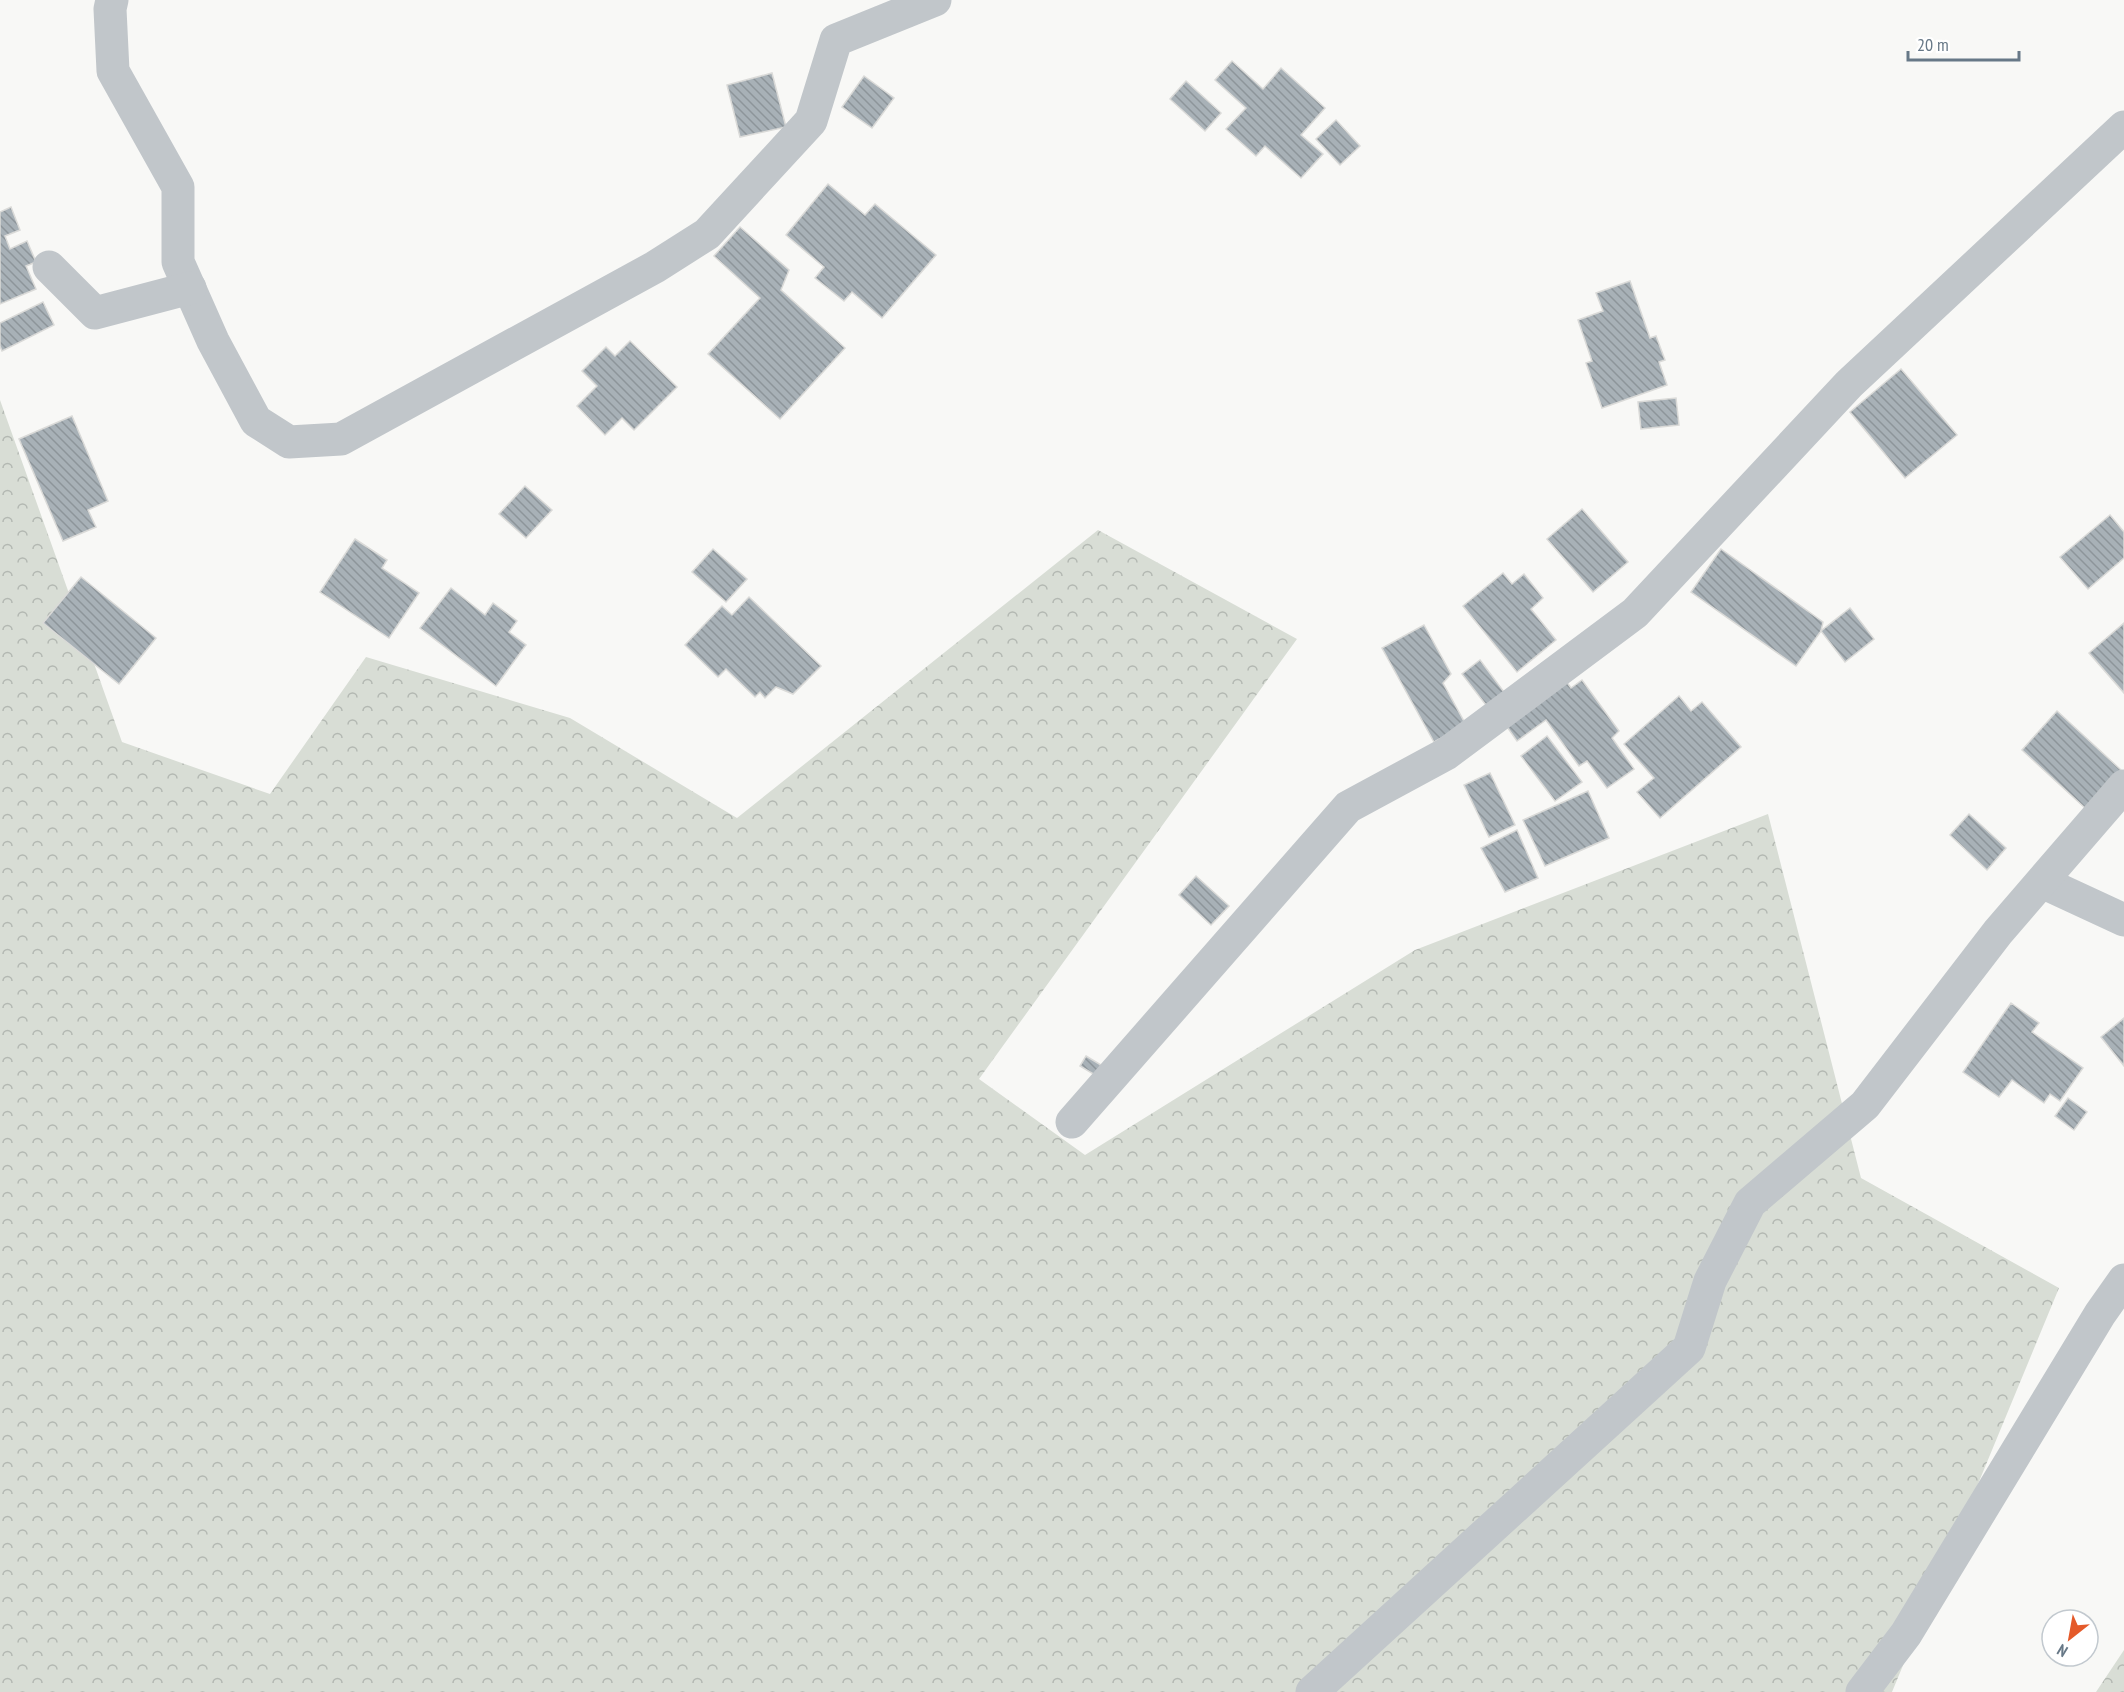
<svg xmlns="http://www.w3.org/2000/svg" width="2124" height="1692" viewBox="0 0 2124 1692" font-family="'PT Sans Narrow',sans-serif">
	<defs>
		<pattern id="forest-crowns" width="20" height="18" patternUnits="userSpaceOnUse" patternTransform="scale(1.5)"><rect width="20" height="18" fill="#d8ddd5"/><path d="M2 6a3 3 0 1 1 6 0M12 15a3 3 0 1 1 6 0" fill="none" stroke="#b3b8b2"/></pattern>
		<pattern id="building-back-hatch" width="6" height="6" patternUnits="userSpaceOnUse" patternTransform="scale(1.5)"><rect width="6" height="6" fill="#a8b1b7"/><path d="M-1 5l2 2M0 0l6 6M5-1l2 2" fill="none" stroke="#8d959a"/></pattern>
	</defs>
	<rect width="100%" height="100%" fill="#f8f8f6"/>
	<!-- forest -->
	<g fill="url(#forest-crowns)">
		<polygon points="0,400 122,742 270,794 366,657 570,718 737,818 1098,530 1297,639 979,1079 1085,1155 1415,950 1768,814 1861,1178 2059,1288 1892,1692 0,1692"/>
		<polygon points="2124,1650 2124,1692 2096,1692"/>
	</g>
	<!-- building -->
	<g fill="url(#building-back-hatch)" stroke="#dadad8" stroke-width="1.5">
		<polygon points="1232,61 1263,89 1281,68 1325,108 1301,135 1323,154 1301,178 1265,146 1256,156 1226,129 1246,108 1215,80"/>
		<polygon points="772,73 786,127 740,137 727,85"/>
		<polygon points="864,76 894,98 872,128 842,107"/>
		<polygon points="1186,81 1221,113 1205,131 1170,99"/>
		<polygon points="1336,120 1360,146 1340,165 1316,139"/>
		<polygon points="828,184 865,215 875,204 936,255 882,318 852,292 844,301 815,278 824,267 786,235"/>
		<polygon points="11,207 20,230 5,236 10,249 27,241 36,262 26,266 36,289 0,304 0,212"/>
		<polygon points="740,227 789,270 781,290 845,348 780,419 708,354 760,298 714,256"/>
		<polygon points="1630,281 1650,338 1656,336 1665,360 1659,362 1667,385 1602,408 1586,363 1592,361 1578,320 1603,311 1596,293"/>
		<polygon points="43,302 54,325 2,351 0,346 0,323"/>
		<polygon points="630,341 677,387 634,430 622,418 605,435 577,406 597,386 582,371 606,347 615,356"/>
		<polygon points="1901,369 1957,435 1905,478 1850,412"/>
		<polygon points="1676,398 1679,425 1641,429 1638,402"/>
		<polygon points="72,416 108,501 88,510 96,527 63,541 19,439"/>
		<polygon points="525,486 552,510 526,538 499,514"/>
		<polygon points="1582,509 1628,562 1593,592 1547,539"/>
		<polygon points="2110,515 2124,532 2124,558 2088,589 2060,557"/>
		<polygon points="355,539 387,560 382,568 419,593 389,638 320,592"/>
		<polygon points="713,549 747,579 726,602 692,572"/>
		<polygon points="1721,549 1823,622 1821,631 1796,666 1691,592"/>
		<polygon points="1503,573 1512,584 1524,574 1543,598 1531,609 1556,640 1517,672 1463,606"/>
		<polygon points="81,577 156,638 119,684 43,623"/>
		<polygon points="451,588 485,615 493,603 517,621 509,632 526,645 496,686 420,628"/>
		<polygon points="749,597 821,666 793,694 776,687 765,698 760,692 755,697 726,669 718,677 685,645 722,606 732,615"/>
		<polygon points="1850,608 1874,639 1845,662 1821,631"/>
		<polygon points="2124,623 2124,693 2089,653"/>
		<polygon points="1424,625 1451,674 1443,683 1466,725 1434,742 1382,648"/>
		<polygon points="1480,660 1504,692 1486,705 1462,674"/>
		<polygon points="1553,663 1571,688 1582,680 1619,731 1612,738 1634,769 1607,788 1587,761 1579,766 1546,720 1517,741 1493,707"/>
		<polygon points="1679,696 1691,711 1702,702 1741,747 1660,818 1637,792 1654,778 1624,744"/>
		<polygon points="2057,711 2121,770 2085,808 2022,750"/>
		<polygon points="1547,736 1582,782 1555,801 1521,756"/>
		<polygon points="1490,773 1515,825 1489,837 1464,785"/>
		<polygon points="1588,791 1609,838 1545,866 1523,820"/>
		<polygon points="1969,814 2006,848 1987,870 1950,835"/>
		<polygon points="1517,830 1538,878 1505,892 1481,848"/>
		<polygon points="1196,876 1229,906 1211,925 1179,895"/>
		<polygon points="2011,1003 2039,1023 2032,1032 2083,1068 2060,1101 2050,1094 2044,1103 2012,1080 1999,1097 1963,1072"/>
		<polygon points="2124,1018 2124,1066 2101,1037"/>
		<polygon points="1086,1056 1101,1065 1095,1075 1080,1066"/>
		<polygon points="2068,1098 2087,1112 2074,1130 2055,1116"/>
	</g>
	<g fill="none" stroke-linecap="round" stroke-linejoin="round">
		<!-- minor -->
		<g stroke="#c1c6ca" stroke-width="33">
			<polyline points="112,0 110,9 113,71 178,187 178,262 213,341 256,421 289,442 341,439 655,267 707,234 811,121 836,40 935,0"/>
			<polyline points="49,267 95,313 190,288"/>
			<polyline points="2042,882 2124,920"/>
			<polyline points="1072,1122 1348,807 1446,754 1635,613 1849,384 2124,127"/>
			<polyline points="1312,1692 1689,1348 1710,1281 1750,1203 1865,1105 1998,932 2124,786"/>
			<polyline points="1862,1692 1906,1634 2100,1314 2124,1280"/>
		</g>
	</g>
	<!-- north arrow -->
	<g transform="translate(2070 1638) rotate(211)"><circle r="28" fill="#ffffff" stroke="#c2c9cf" stroke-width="1.5"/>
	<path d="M0-4.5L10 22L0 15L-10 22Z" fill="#e45a2a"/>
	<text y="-9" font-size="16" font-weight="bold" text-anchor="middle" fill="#677887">N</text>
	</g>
	<!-- scale -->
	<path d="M1908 51v9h111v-9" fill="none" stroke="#677887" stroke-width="3"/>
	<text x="1917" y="51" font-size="18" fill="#677887" stroke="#ffffff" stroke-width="4.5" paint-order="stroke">20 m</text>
</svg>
